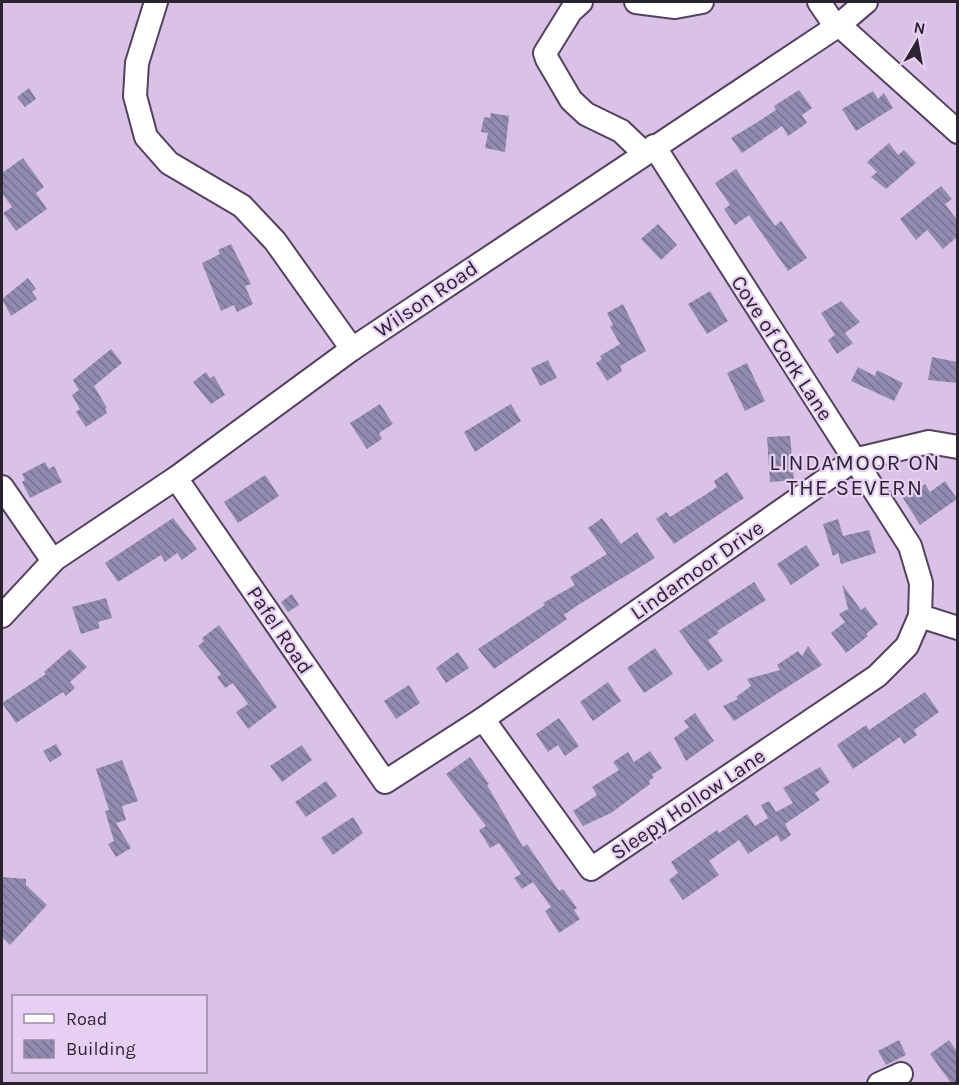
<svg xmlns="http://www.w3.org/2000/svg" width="959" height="1085" viewBox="0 0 959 1085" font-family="Karla,sans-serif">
	<defs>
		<pattern id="building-back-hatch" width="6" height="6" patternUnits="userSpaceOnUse" patternTransform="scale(1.5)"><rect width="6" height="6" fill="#928bb0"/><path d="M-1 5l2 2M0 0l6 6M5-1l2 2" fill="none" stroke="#777190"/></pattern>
	</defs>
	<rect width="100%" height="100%" fill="#d9c2e6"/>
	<!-- building -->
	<g fill="url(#building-back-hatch)">
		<polygon points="29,88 36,99 25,107 17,97"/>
		<polygon points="799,90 812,108 802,115 807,123 788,136 782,126 742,153 731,138 756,123 776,110 774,106"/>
		<polygon points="873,91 878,99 884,93 893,108 856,131 842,109"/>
		<polygon points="491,113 509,116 505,152 485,148 488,133 481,132 484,117 490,118"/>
		<polygon points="889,143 898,155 904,150 916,163 886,189 871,177 877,172 867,162"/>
		<polygon points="23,158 44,187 36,193 47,209 16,231 3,213 12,207 2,193 2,173"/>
		<polygon points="736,169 775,226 781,221 807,258 788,271 749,215 735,225 724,209 730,205 715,183"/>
		<polygon points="941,186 952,199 945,204 957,220 957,237 943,249 927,230 916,240 900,219"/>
		<polygon points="658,224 677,245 661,260 641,239"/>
		<polygon points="231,244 251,284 245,286 253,304 237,312 234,305 221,311 202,263 220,254 218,250"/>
		<polygon points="28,278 36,289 32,292 37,299 11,316 2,299"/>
		<polygon points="710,291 728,321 707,334 688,304"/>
		<polygon points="841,301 860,322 845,333 853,343 837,354 828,340 835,335 821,313"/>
		<polygon points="623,304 646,351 620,366 622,371 607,381 596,363 602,359 600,356 620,344 610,327 613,325 607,313"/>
		<polygon points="111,349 122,363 94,386 107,408 105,409 107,413 86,427 76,412 80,409 72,395 79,390 73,380"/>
		<polygon points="932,357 957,362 957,383 928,380"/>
		<polygon points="548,360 557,378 540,386 531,368"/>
		<polygon points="747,363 765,401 745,411 727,373"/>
		<polygon points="858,367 875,376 877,370 903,383 894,401 851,381"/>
		<polygon points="206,372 210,378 214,376 225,395 211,404 193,382"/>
		<polygon points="380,404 393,424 379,433 382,439 367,449 350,423"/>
		<polygon points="511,404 521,421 475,452 464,432"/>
		<polygon points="790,436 794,480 770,482 767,437"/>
		<polygon points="45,462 49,469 54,466 62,482 30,498 22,482 25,480 22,474"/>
		<polygon points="727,472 744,498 674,544 656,519 666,512 670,517 705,495 717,487 714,481"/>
		<polygon points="265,475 279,496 238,523 224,502"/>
		<polygon points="945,481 957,499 920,525 903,498 925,484 930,492"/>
		<polygon points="173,518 197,549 182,560 177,553 165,562 161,555 118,582 105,563"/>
		<polygon points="602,518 621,544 637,532 655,558 578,605 564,615 567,619 494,669 478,649 545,605 543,603 575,585 570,577 607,554 588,528"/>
		<polygon points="838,519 843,536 869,530 876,553 841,564 838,553 833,556 823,524"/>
		<polygon points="806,545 820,565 791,585 777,564"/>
		<polygon points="754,582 766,600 717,631 719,633 708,640 723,661 708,671 679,631"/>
		<polygon points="842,584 861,610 865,607 878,624 866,634 868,636 846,653 831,633 845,622 839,614 848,609"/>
		<polygon points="292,594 299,605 288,612 281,602"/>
		<polygon points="106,598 112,618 98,622 100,628 81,634 72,607"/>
		<polygon points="219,625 277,707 248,729 236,712 248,704 233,683 225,688 217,677 221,674 198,646 204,641 202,638"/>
		<polygon points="808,646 822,665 734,721 723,706 738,699 736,697 751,686 747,679 780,670 777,665 798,651 802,656"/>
		<polygon points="655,648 673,674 644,693 627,668"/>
		<polygon points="70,649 87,667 70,682 75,688 66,696 63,692 16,723 2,703 46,674 44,672"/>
		<polygon points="458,652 469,668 446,683 436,668"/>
		<polygon points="608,682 621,701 593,721 580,702"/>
		<polygon points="409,685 420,703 396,719 384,701"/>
		<polygon points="925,692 939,712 914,730 917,735 904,744 900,737 853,769 837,745 866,725 869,730"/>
		<polygon points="695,713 714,741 686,761 674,738 689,727 684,721"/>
		<polygon points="559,718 579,746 565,756 558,745 548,752 536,734"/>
		<polygon points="56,744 62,755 50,762 43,751"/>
		<polygon points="302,745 312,760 282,782 270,766"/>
		<polygon points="650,751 662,768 652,775 654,777 649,781 650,784 611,813 583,826 573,811 597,795 592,787 619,770 613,762 628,752 634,762"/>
		<polygon points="470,757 489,784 487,785 523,847 527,844 559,891 563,889 577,908 574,910 580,919 559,933 545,911 551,907 533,882 522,889 514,878 521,874 499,843 490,848 479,830 486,826 446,774"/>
		<polygon points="122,760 138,801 122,806 126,820 116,823 131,848 116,857 108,844 114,841 105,811 109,810 96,769"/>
		<polygon points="820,767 830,782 815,793 820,800 785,824 791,835 781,842 777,835 748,854 739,840 709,861 719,875 683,900 669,880 678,873 671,862 717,830 719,833 747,814 755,826 768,818 761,805 769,801 776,812 793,803 783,788"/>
		<polygon points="326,781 337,796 306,817 295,802"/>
		<polygon points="353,817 363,833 333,855 321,838"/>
		<polygon points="2,877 26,879 26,885 47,905 10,945 2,937"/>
		<polygon points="899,1040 906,1055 886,1065 878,1051"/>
		<polygon points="949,1040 957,1052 957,1083 951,1083 930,1054"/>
	</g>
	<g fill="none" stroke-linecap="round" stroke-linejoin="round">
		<defs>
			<g id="minor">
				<polyline points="156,2 137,63 135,96 146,137 169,163 242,206 275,241 352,349"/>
				<polyline points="581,2 571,11 545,53 547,59 571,100 586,114 621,131 644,153"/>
				<polyline points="636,2 675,7 702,2"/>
				<polyline points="819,2 836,27"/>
				<polyline points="839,25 958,132"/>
				<polyline points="654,146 910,546 921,583 920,616 958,628"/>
				<polyline points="176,478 385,782 483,719 854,460 929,442 958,447"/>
				<polyline points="2,487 53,561"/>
				<polyline points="2,616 55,559 176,478 352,349 839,25 866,2"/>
				<polyline points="483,719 591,869 877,676 907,646 920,616"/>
				<polyline points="879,1084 901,1074"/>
			</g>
		</defs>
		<!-- minor casing -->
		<use href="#minor" stroke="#54415f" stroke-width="26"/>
		<!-- minor -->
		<use href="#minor" stroke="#fff" stroke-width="22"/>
	</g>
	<g text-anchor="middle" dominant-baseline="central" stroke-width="4.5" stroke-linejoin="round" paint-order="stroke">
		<!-- street labels -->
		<g font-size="21" fill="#2c2331" stroke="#e6cff3">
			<text transform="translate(426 299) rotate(-34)">Wilson Road</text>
			<text transform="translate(782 348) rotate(57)">Cove of Cork Lane</text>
			<text transform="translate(697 570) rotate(-35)">Lindamoor Drive</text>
			<text transform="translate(280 630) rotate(56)">Pafel Road</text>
			<text transform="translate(688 804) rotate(-34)">Sleepy Hollow Lane</text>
		</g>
		<!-- neighbourhood labels -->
		<g font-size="22" letter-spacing="1.5" fill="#2c2331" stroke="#e6cff3">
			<text x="855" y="463">LINDAMOOR ON<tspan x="855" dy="25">THE SEVERN</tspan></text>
		</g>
	</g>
	<!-- border -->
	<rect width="959" height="1085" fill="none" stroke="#2c2331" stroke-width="6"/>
	<!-- legend -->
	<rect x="12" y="995" width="195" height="78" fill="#e6cff3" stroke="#9c8aa5" stroke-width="1.5"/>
	<rect x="24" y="1014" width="30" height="9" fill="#ffffff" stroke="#9c8aa5" stroke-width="1.5"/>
	<text x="66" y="1025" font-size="18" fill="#2c2331">Road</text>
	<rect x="24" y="1040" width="30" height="18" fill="url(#building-back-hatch)" stroke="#9c8aa5" stroke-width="1.5"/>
	<text x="66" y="1055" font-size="18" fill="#2c2331">Building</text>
	<!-- north arrow -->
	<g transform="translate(917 42) rotate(10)" stroke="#e6cff3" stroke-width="4.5" paint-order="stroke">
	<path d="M0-4.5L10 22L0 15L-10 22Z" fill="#2c2331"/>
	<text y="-9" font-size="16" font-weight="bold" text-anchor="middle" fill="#2c2331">N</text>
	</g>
</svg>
